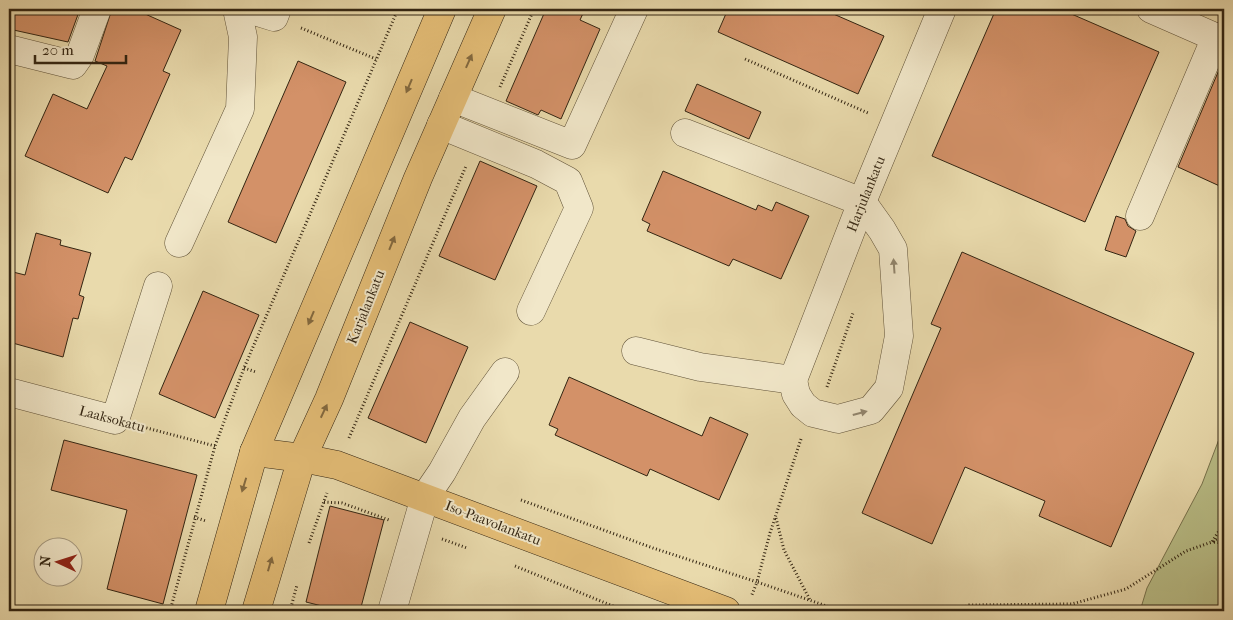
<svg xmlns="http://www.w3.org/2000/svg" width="1233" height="620" viewBox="0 0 1233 620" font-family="'IM FELL French Canon',serif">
	<rect width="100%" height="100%" fill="#e9daac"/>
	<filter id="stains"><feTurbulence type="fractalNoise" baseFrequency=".004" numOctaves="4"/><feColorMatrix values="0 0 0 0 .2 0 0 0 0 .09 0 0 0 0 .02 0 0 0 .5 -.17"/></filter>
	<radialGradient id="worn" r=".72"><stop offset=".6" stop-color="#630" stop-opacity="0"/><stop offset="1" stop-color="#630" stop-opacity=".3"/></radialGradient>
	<!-- green -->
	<polygon fill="#b9be87" stroke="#76724c" points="1224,426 1224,611 1140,611 1147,588 1202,484"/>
	<!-- building -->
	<g fill="#d39168" stroke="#332512">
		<polygon points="9,9 80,9 68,42 9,29"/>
		<polygon points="112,9 134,9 181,30 163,71 170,74 144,133 132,160 125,157 108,193 25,156 53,94 87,109 107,66 95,61"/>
		<polygon points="546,9 585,9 580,20 600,29 561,119 541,110 538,115 506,101"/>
		<polygon points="728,9 822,9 884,36 858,94 718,32"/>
		<polygon points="996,9 1060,9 1159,52 1085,222 932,156"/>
		<polygon points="1224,58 1224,188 1178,167"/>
		<polygon points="298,61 346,82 276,243 228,222"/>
		<polygon points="697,84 761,112 749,139 685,111"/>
		<polygon points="480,161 537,186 495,280 439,256"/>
		<polygon points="663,171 756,210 758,205 772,211 776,202 809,216 781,279 733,259 729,266 647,231 650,224 642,220"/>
		<polygon points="1116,216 1125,219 1128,226 1136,231 1126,257 1105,250"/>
		<polygon points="36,233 61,240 60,245 91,253 79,295 84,297 78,319 73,318 63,357 9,342 9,271 25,275"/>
		<polygon points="962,252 1194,353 1111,547 1039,516 1045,501 965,467 932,544 862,513 941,328 931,324"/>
		<polygon points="203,291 259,315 215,418 159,394"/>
		<polygon points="410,322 468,347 426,443 368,418"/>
		<polygon points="569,377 702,436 710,417 748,434 719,500 650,469 647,476 555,435 558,429 549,425"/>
		<polygon points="64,440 197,475 163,604 107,589 127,510 51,490"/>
		<polygon points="330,506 384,520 360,611 342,611 306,602"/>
	</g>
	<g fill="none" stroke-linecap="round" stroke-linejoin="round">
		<defs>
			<g id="minor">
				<polyline points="248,9 274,17 277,9"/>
				<polyline points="1151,9 1224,41"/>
				<polyline points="9,49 73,65 80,55 97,9"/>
				<polyline points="453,98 572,145 634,9"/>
				<polyline points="441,125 536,164 568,181 579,208 531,311"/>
				<polyline points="685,133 862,202 882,230 893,249 899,336 889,388 871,410 838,419 813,413 803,405 796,394 793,380"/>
				<polyline points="1140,216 1216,37"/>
				<polyline points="179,243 240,109 243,37 237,9"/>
				<polyline points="636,351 700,367 793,380"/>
				<polyline points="793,380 862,202 942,9"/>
				<polyline points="9,392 115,420 158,286"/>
				<polyline points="392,611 425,497 442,472 472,418 505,372"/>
			</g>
			<g id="major">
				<polyline points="254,452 302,458 337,465 726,611"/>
				<polyline points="209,611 254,452 442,9"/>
				<polyline points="256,611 302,458 329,399 418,178 492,9"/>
			</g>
		</defs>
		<!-- minor casing -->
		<use href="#minor" stroke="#605238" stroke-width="29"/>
		<!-- major casing -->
		<use href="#major" stroke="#332512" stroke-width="29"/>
		<!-- path -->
		<g stroke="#332512" stroke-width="3" stroke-dasharray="1 2.5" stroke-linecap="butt">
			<polyline points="301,28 376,59"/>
			<polyline points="745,59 868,113"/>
			<polyline points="500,87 534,9"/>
			<polyline points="244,368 256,372"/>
			<polyline points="827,387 853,313"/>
			<polyline points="143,427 215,446"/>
			<polyline points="349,438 466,166"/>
			<polyline points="801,439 770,533 757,582 841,611"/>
			<polyline points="521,500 653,548 757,582 751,597"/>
			<polyline points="324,502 342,503 389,520"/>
			<polyline points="194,517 206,521"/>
			<polyline points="776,518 784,550 810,600"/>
			<polyline points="1224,523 1212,542 1224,543"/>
			<polyline points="442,539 467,548"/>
			<polyline points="309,543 327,493"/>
			<polyline points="515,566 625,611"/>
			<polyline points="170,611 215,446 244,368 398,9"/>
			<polyline points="290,611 297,585"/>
			<polyline points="956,611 969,605 1072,604 1126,589 1186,551 1212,542 1224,535"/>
		</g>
		<!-- minor -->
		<use href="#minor" stroke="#f1e7c9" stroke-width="28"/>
		<!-- major -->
		<use href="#major" stroke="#e4bd76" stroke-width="28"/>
	</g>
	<!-- one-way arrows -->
	<defs><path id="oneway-solid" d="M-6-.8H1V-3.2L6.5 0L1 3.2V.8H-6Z" transform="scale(1.25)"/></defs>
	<g fill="#83693f">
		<use href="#oneway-solid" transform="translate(469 61) rotate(-66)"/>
		<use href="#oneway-solid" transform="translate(409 86) rotate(113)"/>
		<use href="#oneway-solid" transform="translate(392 243) rotate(-68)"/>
		<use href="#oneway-solid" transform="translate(311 318) rotate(113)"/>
		<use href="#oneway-solid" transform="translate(324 411) rotate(-65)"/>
		<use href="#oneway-solid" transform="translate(244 485) rotate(107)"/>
		<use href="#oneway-solid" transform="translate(270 564) rotate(-74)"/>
	</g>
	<g fill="#92866e">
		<use href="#oneway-solid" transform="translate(894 266) rotate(-94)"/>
		<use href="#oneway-solid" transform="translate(860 413) rotate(-15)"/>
	</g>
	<g text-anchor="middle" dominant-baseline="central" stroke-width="4" stroke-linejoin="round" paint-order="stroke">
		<!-- street labels -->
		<g font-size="14" fill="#332512" stroke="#f1e7c9">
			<text transform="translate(866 194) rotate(-68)">Harjulankatu</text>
			<text transform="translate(366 307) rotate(-68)">Karjalankatu</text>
			<text transform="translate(112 419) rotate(15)">Laaksokatu</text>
			<text transform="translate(493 523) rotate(21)">Iso-Paavolankatu</text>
		</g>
	</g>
	<!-- margin -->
	<rect width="1233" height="620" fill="none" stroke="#e9daac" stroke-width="30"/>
	<rect x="10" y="10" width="1213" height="600" fill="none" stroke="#332512" stroke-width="2.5"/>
	<rect x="15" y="15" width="1203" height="590" fill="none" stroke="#332512"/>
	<!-- north arrow -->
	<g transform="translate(58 562) rotate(274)"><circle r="24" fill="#f1e7c9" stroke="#a59980"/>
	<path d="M0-4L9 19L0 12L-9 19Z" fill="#8f2418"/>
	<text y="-8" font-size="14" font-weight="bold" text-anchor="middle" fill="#332512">N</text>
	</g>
	<!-- scale -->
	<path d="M35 55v8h91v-8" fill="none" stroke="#332512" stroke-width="2.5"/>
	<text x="42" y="55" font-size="15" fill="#332512" stroke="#f1e7c9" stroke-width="4" paint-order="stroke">20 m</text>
	<rect width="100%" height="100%" filter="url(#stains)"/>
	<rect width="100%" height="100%" fill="url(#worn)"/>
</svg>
